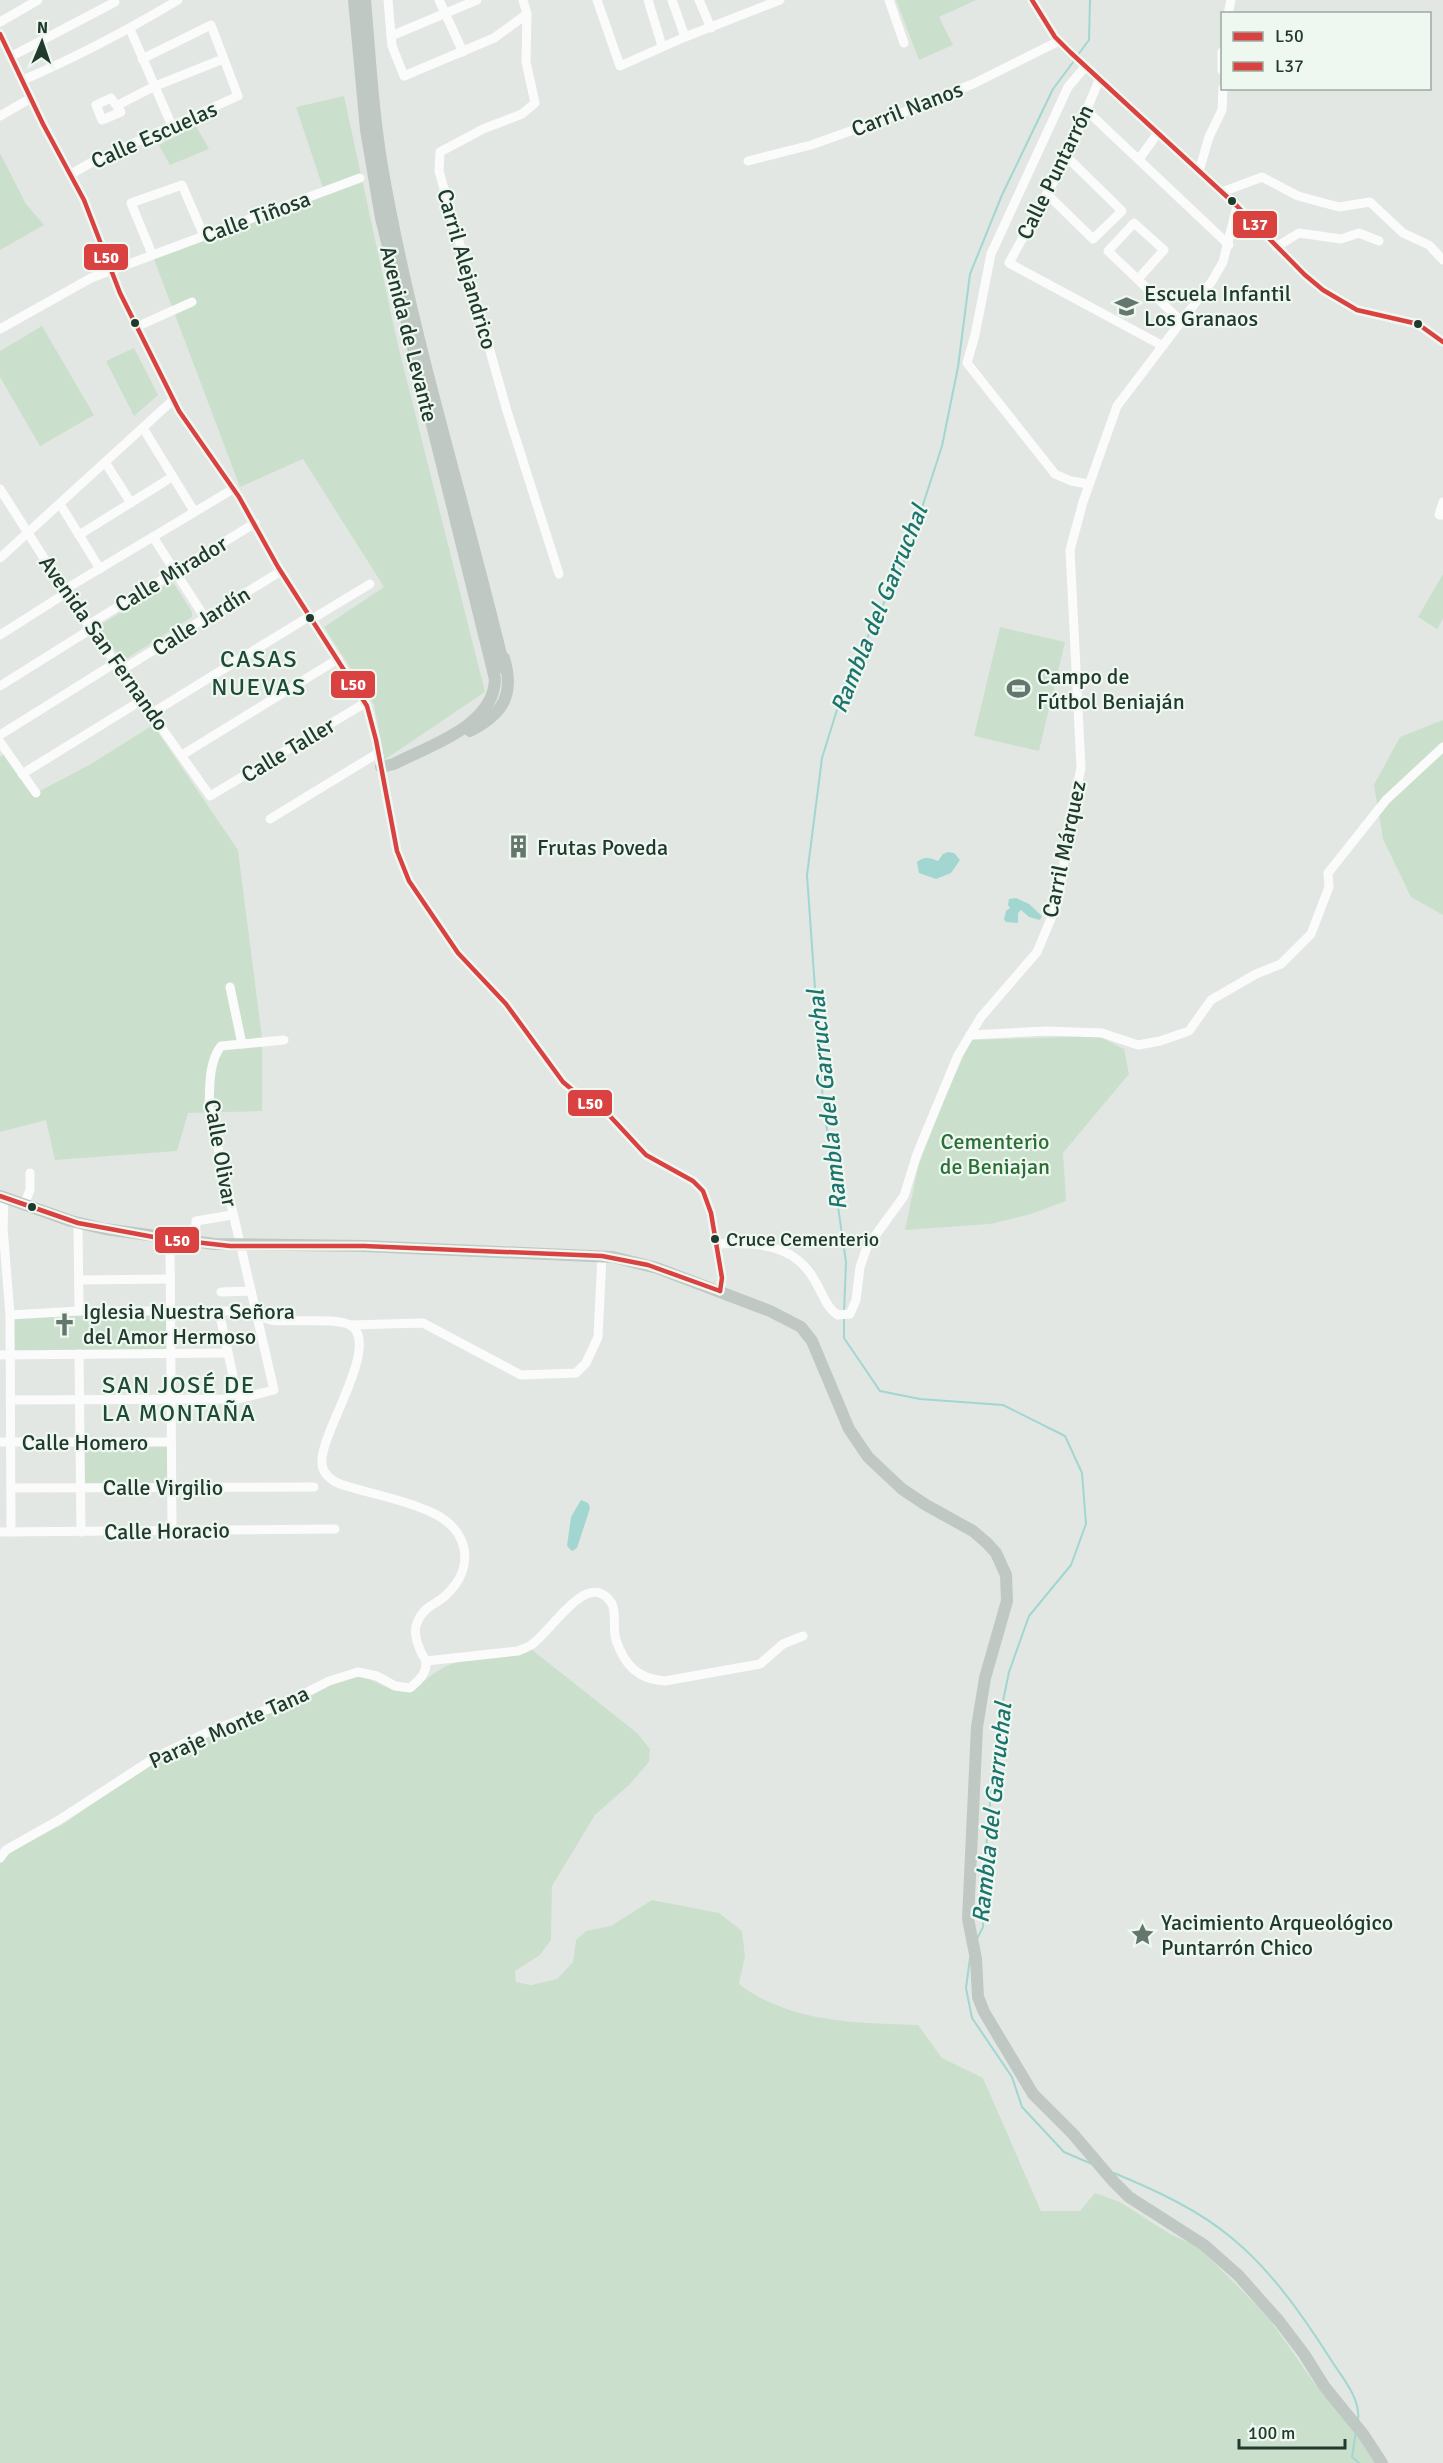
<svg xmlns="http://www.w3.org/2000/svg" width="1443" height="2463" viewBox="0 0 1443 2463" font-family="Signika,sans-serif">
	<rect width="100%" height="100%" fill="#e2e7e3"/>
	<!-- green -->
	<g fill="#cbe0cc">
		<polygon points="896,0 976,0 939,17 953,45 919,60"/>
		<polygon points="344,96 397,341 485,692 384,760 374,705 324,627 384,587 303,459 240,487 152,254 324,191 296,107"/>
		<polygon points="196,126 209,149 170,165 159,145"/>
		<polygon points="0,153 26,204 44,225 0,250"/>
		<polygon points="42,326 94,415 40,446 0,377 0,351"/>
		<polygon points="134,348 158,395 134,416 106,361"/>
		<polygon points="1443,574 1443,619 1437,629 1418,617"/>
		<polygon points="171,582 175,585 192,612 192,617 126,659 121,659 100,629 100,625"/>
		<polygon points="1000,627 1065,642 1039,751 974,736"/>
		<polygon points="1443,720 1443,915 1411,897 1383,839 1374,785 1400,737"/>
		<polygon points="153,725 238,850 262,1038 262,1111 188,1113 177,1151 55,1160 46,1120 0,1132 0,757 7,752 36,793 91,764"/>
		<polygon points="1098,1036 1124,1049 1129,1074 1063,1153 1066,1201 1031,1214 990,1224 905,1230 918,1167 944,1099 971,1040"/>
		<polygon points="169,1311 170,1353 10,1355 10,1315"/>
		<polygon points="80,1442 171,1442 171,1487 80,1488"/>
		<path d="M531 1649 637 1733 650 1749 649 1762 629 1785 595 1815 552 1886 551 1940 540 1955 515 1971 516 1982 531 1985 557 1979 573 1962 576 1940 586 1931 611 1926 652 1900 719 1913 742 1931 745 1956 739 1984C790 2023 857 2023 918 2025L942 2058 983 2078 1041 2211H1080L1095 2193 1120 2202 1170 2234 1199 2247 1268 2317 1317 2387 1367 2446 1376 2463H0V1863L12 1850 63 1824 156 1760 196 1740 349 1677C372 1674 382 1690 401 1690 421 1689 432 1671 449 1665 470 1657 508 1653 531 1649Z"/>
	</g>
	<!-- water -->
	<g fill="#a2d6d1">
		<path d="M948 852 954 853 960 860 951 873 936 879 919 873 917 862C925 856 929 858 938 861L943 854Z"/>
		<polygon points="1016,898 1029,904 1042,916 1040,920 1029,917 1021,910 1018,913 1018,923 1006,922 1004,919 1006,911 1010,908 1008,905 1009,899"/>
		<polygon points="581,1500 588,1503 590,1508 577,1548 572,1551 567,1546 571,1517"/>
	</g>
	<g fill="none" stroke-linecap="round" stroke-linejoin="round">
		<!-- stream -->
		<g stroke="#a2d6d1" stroke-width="2">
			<polyline points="1077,56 1089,40 1090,0"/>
			<polyline points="844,1313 846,1262 823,1102 807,875 822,758 845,684 906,557 942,446 958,367 970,274 1002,195 1053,89 1074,61"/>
			<polyline points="844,1319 844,1338 880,1391 920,1399 1003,1405 1065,1436 1082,1473 1086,1524 1071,1565 1029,1616 1009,1672 996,1735 984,1872 983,1927 977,1939"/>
			<polyline points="970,1958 966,1988 972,2018 1012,2077 1022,2107 1064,2152 1092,2164"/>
			<path d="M1114 2173C1155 2190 1199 2210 1233 2239 1273 2272 1305 2319 1333 2363 1343 2378 1361 2400 1358 2420"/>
			<polyline points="1356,2431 1352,2457 1359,2463"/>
		</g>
		<!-- minor -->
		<g stroke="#fbfbfb" stroke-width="9">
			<polyline points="388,0 392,46 404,76 494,38 527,14"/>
			<polyline points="439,0 463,52"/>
			<polyline points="523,0 527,14 526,62 535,103 522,114 483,129 440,152 439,171 507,411 559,574"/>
			<polyline points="597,0 620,66 685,37 780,0"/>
			<polyline points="648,0 662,46"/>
			<polyline points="672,0 685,37"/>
			<polyline points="699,0 711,28"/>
			<polyline points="889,0 904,43"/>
			<polyline points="1032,0 1055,37 1070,52 1237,206 1305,275 1323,290 1357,310 1418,324 1443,342"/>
			<polyline points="1228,14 1231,0"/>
			<polyline points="0,22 38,0"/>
			<polyline points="130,29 172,126"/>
			<polyline points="0,34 43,124 84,200 120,293 179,411 239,497 278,567 367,706 376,740 397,851 409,881 458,953 506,1004 563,1082 582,1098 608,1114 646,1155 693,1181 703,1191 711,1213 722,1278 720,1291"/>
			<polyline points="391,36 477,0"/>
			<polyline points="1222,52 1222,70"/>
			<polyline points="12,56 115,2"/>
			<polyline points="1085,67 1068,87 991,254 975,335 967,363 1055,474 1071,481 1089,484"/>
			<path d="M23 80C77 57 128 30 178 0"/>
			<polyline points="1099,80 1067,157 1009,263 1163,346"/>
			<polygon points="111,98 121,112 102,120 96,105"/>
			<polyline points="118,105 153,87 223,59"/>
			<polyline points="1086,110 1229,245"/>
			<polyline points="0,116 31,98"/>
			<polyline points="1139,159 1158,133"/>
			<polyline points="748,161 811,145 907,111 975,83 1059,41"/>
			<polyline points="1199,171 1209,137 1222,110 1223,88"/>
			<polyline points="71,174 94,161 238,96 211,25 142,59"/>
			<polyline points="1222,192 1262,177 1298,196 1339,207 1370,202 1403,233 1429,245 1443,260"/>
			<polyline points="1047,194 1093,239 1122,211 1067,157"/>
			<polyline points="1276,247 1299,233 1341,239 1359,233 1379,241"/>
			<polyline points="152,254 131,203 182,185 204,236"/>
			<polyline points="1138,279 1164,250 1134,223 1108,251 1181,321"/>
			<polyline points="136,327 192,302"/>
			<polyline points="0,329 91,278 360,178"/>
			<polyline points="143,428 194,511"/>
			<polyline points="105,462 131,503"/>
			<polyline points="0,489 70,599 210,796 365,703"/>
			<polyline points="1443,502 1439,515 1443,515"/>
			<polyline points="60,504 100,569"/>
			<polyline points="79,535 172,477"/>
			<polyline points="153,537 205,618"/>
			<polyline points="0,558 173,400"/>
			<polyline points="64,590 233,489"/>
			<polyline points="312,619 370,584"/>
			<polyline points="88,625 255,523"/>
			<polyline points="0,635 66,593"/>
			<polyline points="120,671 281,571"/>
			<polyline points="0,686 91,629"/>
			<polyline points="152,713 310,616"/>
			<polyline points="0,735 115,663"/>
			<polyline points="0,742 36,793"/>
			<polyline points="182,755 338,659"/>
			<polyline points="22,774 142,700"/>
			<polyline points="270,819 378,753"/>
			<polyline points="230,987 242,1044"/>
			<polyline points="970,1035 1047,1031 1102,1033 1138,1045 1160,1041 1189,1031 1211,1000 1256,974 1281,964 1311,934 1329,887 1328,873 1386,800 1443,747"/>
			<polyline points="4,1198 3,1228 10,1315 11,1532"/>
			<polyline points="24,1205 30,1190 30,1173"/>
			<polyline points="78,1223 79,1311"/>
			<polyline points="170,1239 172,1530"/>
			<polyline points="195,1242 196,1221 232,1215"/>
			<path d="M716 1244C754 1242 795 1243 815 1281 822 1292 826 1308 838 1315L850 1314 856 1300 860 1267 867 1247 904 1196 917 1154 958 1055 981 1017 1037 952 1058 902 1072 810 1081 768 1070 550 1083 502 1117 406 1212 281 1223 262 1237 206"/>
			<polyline points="79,1280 169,1279"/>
			<polyline points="221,1292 251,1291"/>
			<polyline points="219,1311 238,1399"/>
			<path d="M256 1311 262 1317 271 1320C291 1323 335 1317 350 1325 383 1344 318 1435 322 1464 323 1474 332 1481 340 1484 370 1494 404 1499 433 1513 469 1530 476 1567 446 1595 435 1606 424 1605 417 1623 412 1634 420 1652 426 1661"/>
			<polyline points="10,1315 79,1311 256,1311"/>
			<polyline points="350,1325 423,1323 521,1375 576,1373 586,1363 598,1337 602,1256"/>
			<polyline points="79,1354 81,1532"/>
			<polyline points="0,1355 228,1353"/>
			<path d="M10 1400 238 1399 274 1390 209 1109C210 1088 208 1063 221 1046L284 1040"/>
			<polyline points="0,1442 171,1442"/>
			<polyline points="11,1488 314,1487"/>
			<polyline points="0,1532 335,1529"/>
			<path d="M426 1661 518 1651C522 1649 527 1648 531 1645 548 1635 579 1582 602 1594 621 1604 611 1624 616 1640 625 1666 638 1679 665 1681L760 1664 783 1644 803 1636"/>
			<path d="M0 1858 6 1850 59 1820 156 1757 208 1732 292 1700 329 1681 358 1672 377 1676 395 1686 410 1688C419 1680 427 1674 426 1661"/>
		</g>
		<!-- major -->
		<g stroke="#c0c8c3" stroke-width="12">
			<path d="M354 0 366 130 381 218 495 679C494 726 430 745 394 764L381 767"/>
			<path d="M365 0C370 57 373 115 383 172 412 337 464 500 503 663L498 668 492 664"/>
			<path d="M470 731C503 714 515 695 504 658"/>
			<polyline points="0,1196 71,1221 105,1229 214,1244 364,1246 613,1257 657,1268 770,1311 801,1327 812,1341 849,1429 868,1457 902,1489 926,1505 973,1531 987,1543 996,1553 1006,1575 1007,1601 985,1678 977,1727 968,1919 976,1959 978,1997 984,2012 1033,2094 1073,2134 1113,2181 1129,2197 1204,2245 1238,2275 1279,2321 1304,2354 1324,2386 1363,2434 1382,2463"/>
		</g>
		<defs>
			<g id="bus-1">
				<polyline points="0,34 43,124 84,200 120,293 179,411 239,497 278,567 367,706 376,740 397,851 409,881 458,953 506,1004 563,1082 582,1098 608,1114 646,1155 693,1181 703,1191 711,1213 722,1278 720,1291"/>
				<polyline points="0,1196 78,1223 159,1238 230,1246 364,1246 602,1256 648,1265 720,1291"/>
			</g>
			<polyline id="bus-2" points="1032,0 1055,37 1070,52 1237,206 1305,275 1323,290 1357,310 1418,324 1443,342"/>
		</defs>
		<!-- bus-1 casing -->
		<use href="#bus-1" stroke="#eff7f1" stroke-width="9"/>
		<!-- bus-2 casing -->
		<use href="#bus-2" stroke="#eff7f1" stroke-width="9"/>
		<!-- bus-1 -->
		<use href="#bus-1" stroke="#da4241" stroke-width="4.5"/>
		<!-- bus-2 -->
		<use href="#bus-2" stroke="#da4240" stroke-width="4.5"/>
	</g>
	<!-- icons -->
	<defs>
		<symbol id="school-bare" viewBox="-9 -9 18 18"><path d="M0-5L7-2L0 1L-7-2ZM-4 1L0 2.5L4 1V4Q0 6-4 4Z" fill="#64776d" stroke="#eff7f1" stroke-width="2.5" paint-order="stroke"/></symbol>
		<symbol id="stadium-bare" viewBox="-9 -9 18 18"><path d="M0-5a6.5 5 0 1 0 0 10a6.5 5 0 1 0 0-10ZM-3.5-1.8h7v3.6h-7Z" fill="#64776d" stroke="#eff7f1" stroke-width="2.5" paint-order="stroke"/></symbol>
		<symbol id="building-bare" viewBox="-9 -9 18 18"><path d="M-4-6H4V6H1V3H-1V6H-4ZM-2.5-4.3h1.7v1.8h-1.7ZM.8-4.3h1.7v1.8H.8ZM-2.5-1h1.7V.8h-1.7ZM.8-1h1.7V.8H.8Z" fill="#64776d" stroke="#eff7f1" stroke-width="2.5" paint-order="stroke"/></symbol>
		<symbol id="church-bare" viewBox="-9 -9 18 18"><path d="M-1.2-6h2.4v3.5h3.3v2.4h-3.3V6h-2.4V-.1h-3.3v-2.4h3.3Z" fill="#64776d" stroke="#eff7f1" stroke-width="2.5" paint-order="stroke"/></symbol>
		<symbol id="sight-bare" viewBox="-9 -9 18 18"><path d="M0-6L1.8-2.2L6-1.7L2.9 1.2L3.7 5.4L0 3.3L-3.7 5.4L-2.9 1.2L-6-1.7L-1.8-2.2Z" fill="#64776d" stroke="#eff7f1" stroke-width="2.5" paint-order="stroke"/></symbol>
	</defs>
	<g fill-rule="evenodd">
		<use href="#school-bare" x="1110" y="290" width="33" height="33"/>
		<use href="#stadium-bare" x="1002" y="672" width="33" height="33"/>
		<use href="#building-bare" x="502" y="830" width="33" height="33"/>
		<use href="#church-bare" x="48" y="1308" width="33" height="33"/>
		<use href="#sight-bare" x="1126" y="1918" width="33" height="33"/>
	</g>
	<!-- markers -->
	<g fill="#203a2d" stroke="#eff7f1" stroke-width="2">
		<circle cx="1232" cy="201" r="5"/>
		<circle cx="135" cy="323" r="5"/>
		<circle cx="1418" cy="324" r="5"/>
		<circle cx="310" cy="618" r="5"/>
		<circle cx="32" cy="1207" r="5"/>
		<circle cx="715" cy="1239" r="5"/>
	</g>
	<g text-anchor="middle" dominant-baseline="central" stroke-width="4.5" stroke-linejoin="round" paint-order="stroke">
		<!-- bus labels -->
		<g font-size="20" fill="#203a2d" stroke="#eff7f1" text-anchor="start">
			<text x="726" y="1239">Cruce Cementerio</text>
		</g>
		<!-- street labels -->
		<g font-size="22" fill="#203a2d" stroke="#eff7f1">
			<text transform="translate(907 109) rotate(-21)">Carril Nanos</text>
			<text transform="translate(154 135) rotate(-24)">Calle Escuelas</text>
			<text transform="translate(1055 172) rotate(-64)">Calle Puntarrón</text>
			<text transform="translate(256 217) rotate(-20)">Calle Tiñosa</text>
			<text transform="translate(467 269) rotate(74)">Carril Alejandrico</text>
			<text transform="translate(409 334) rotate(76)">Avenida de Levante</text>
			<text transform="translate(171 574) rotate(-31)">Calle Mirador</text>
			<text transform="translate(201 621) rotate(-32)">Calle Jardín</text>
			<text transform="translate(104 643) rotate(55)">Avenida San Fernando</text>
			<text transform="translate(288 750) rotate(-31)">Calle Taller</text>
			<text transform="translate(1064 849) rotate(-78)">Carril Márquez</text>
			<text transform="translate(221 1153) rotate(80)">Calle Olivar</text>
			<text x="85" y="1442">Calle Homero</text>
			<text x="163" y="1487">Calle Virgilio</text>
			<text transform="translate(167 1531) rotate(-1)">Calle Horacio</text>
			<text transform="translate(229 1727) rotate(-24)">Paraje Monte Tana</text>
		</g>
		<!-- poi labels -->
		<g font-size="22" fill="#203a2d" stroke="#eff7f1" text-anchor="start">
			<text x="1144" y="293">Escuela Infantil<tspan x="1144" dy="25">Los Granaos</tspan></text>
			<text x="1037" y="676">Campo de<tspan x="1037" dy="25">Fútbol Beniaján</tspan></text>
			<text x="537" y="847">Frutas Poveda</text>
			<text x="83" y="1311">Iglesia Nuestra Señora<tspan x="83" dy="25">del Amor Hermoso</tspan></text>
			<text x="1161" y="1922">Yacimiento Arqueológico<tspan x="1161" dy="25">Puntarrón Chico</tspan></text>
		</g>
		<!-- park labels -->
		<g font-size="22" fill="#2b7035" stroke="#eff7f1">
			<text x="995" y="1141">Cementerio<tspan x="995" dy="25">de Beniajan</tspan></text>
		</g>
		<!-- water labels -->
		<g font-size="24" font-style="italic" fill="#1c746d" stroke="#eff7f1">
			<text transform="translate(879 609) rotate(-68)">Rambla del Garruchal</text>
			<text transform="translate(827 1100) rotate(-96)">Rambla del Garruchal</text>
			<text transform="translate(992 1813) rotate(-84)">Rambla del Garruchal</text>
		</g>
		<!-- neighbourhood labels -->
		<g font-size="24" letter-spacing="1.5" fill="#1d4b35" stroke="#eff7f1">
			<text x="259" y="659">CASAS<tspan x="259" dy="28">NUEVAS</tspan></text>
			<text x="179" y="1385">SAN JOSÉ DE<tspan x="179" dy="28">LA MONTAÑA</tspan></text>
		</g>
	</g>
	<g stroke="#eff7f1" stroke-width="2">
		<rect x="1232" y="210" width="46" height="29" rx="6" fill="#da4240"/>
		<rect x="83" y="243" width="46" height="28" rx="6" fill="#da4241"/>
		<rect x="330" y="670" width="46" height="29" rx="6" fill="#da4241"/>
		<rect x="567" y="1089" width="46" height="28" rx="6" fill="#da4241"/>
		<rect x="154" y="1226" width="46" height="28" rx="6" fill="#da4241"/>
	</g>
	<g font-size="16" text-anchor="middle" font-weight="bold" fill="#fff">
		<text x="1255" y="230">L37</text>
		<text x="106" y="263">L50</text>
		<text x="353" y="690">L50</text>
		<text x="590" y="1109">L50</text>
		<text x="177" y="1246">L50</text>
	</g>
	<!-- legend -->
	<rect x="1221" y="12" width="210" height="78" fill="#eff7f1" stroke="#9caba3" stroke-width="1.5"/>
	<rect x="1233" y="32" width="30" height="9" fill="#da4241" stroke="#9caba3" stroke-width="1.5"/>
	<text x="1275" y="42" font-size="18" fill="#203a2d">L50</text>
	<rect x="1233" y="62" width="30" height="9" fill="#da4240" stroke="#9caba3" stroke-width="1.5"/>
	<text x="1275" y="72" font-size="18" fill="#203a2d">L37</text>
	<!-- north arrow -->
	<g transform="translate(42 42) rotate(2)" stroke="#eff7f1" stroke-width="4.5" paint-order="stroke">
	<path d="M0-4.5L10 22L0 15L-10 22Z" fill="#203a2d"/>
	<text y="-9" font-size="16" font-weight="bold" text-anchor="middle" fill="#203a2d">N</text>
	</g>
	<!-- scale -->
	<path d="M1239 2439v9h106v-9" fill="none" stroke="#203a2d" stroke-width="3"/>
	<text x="1248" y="2439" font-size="18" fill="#203a2d" stroke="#eff7f1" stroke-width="4.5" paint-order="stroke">100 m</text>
</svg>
